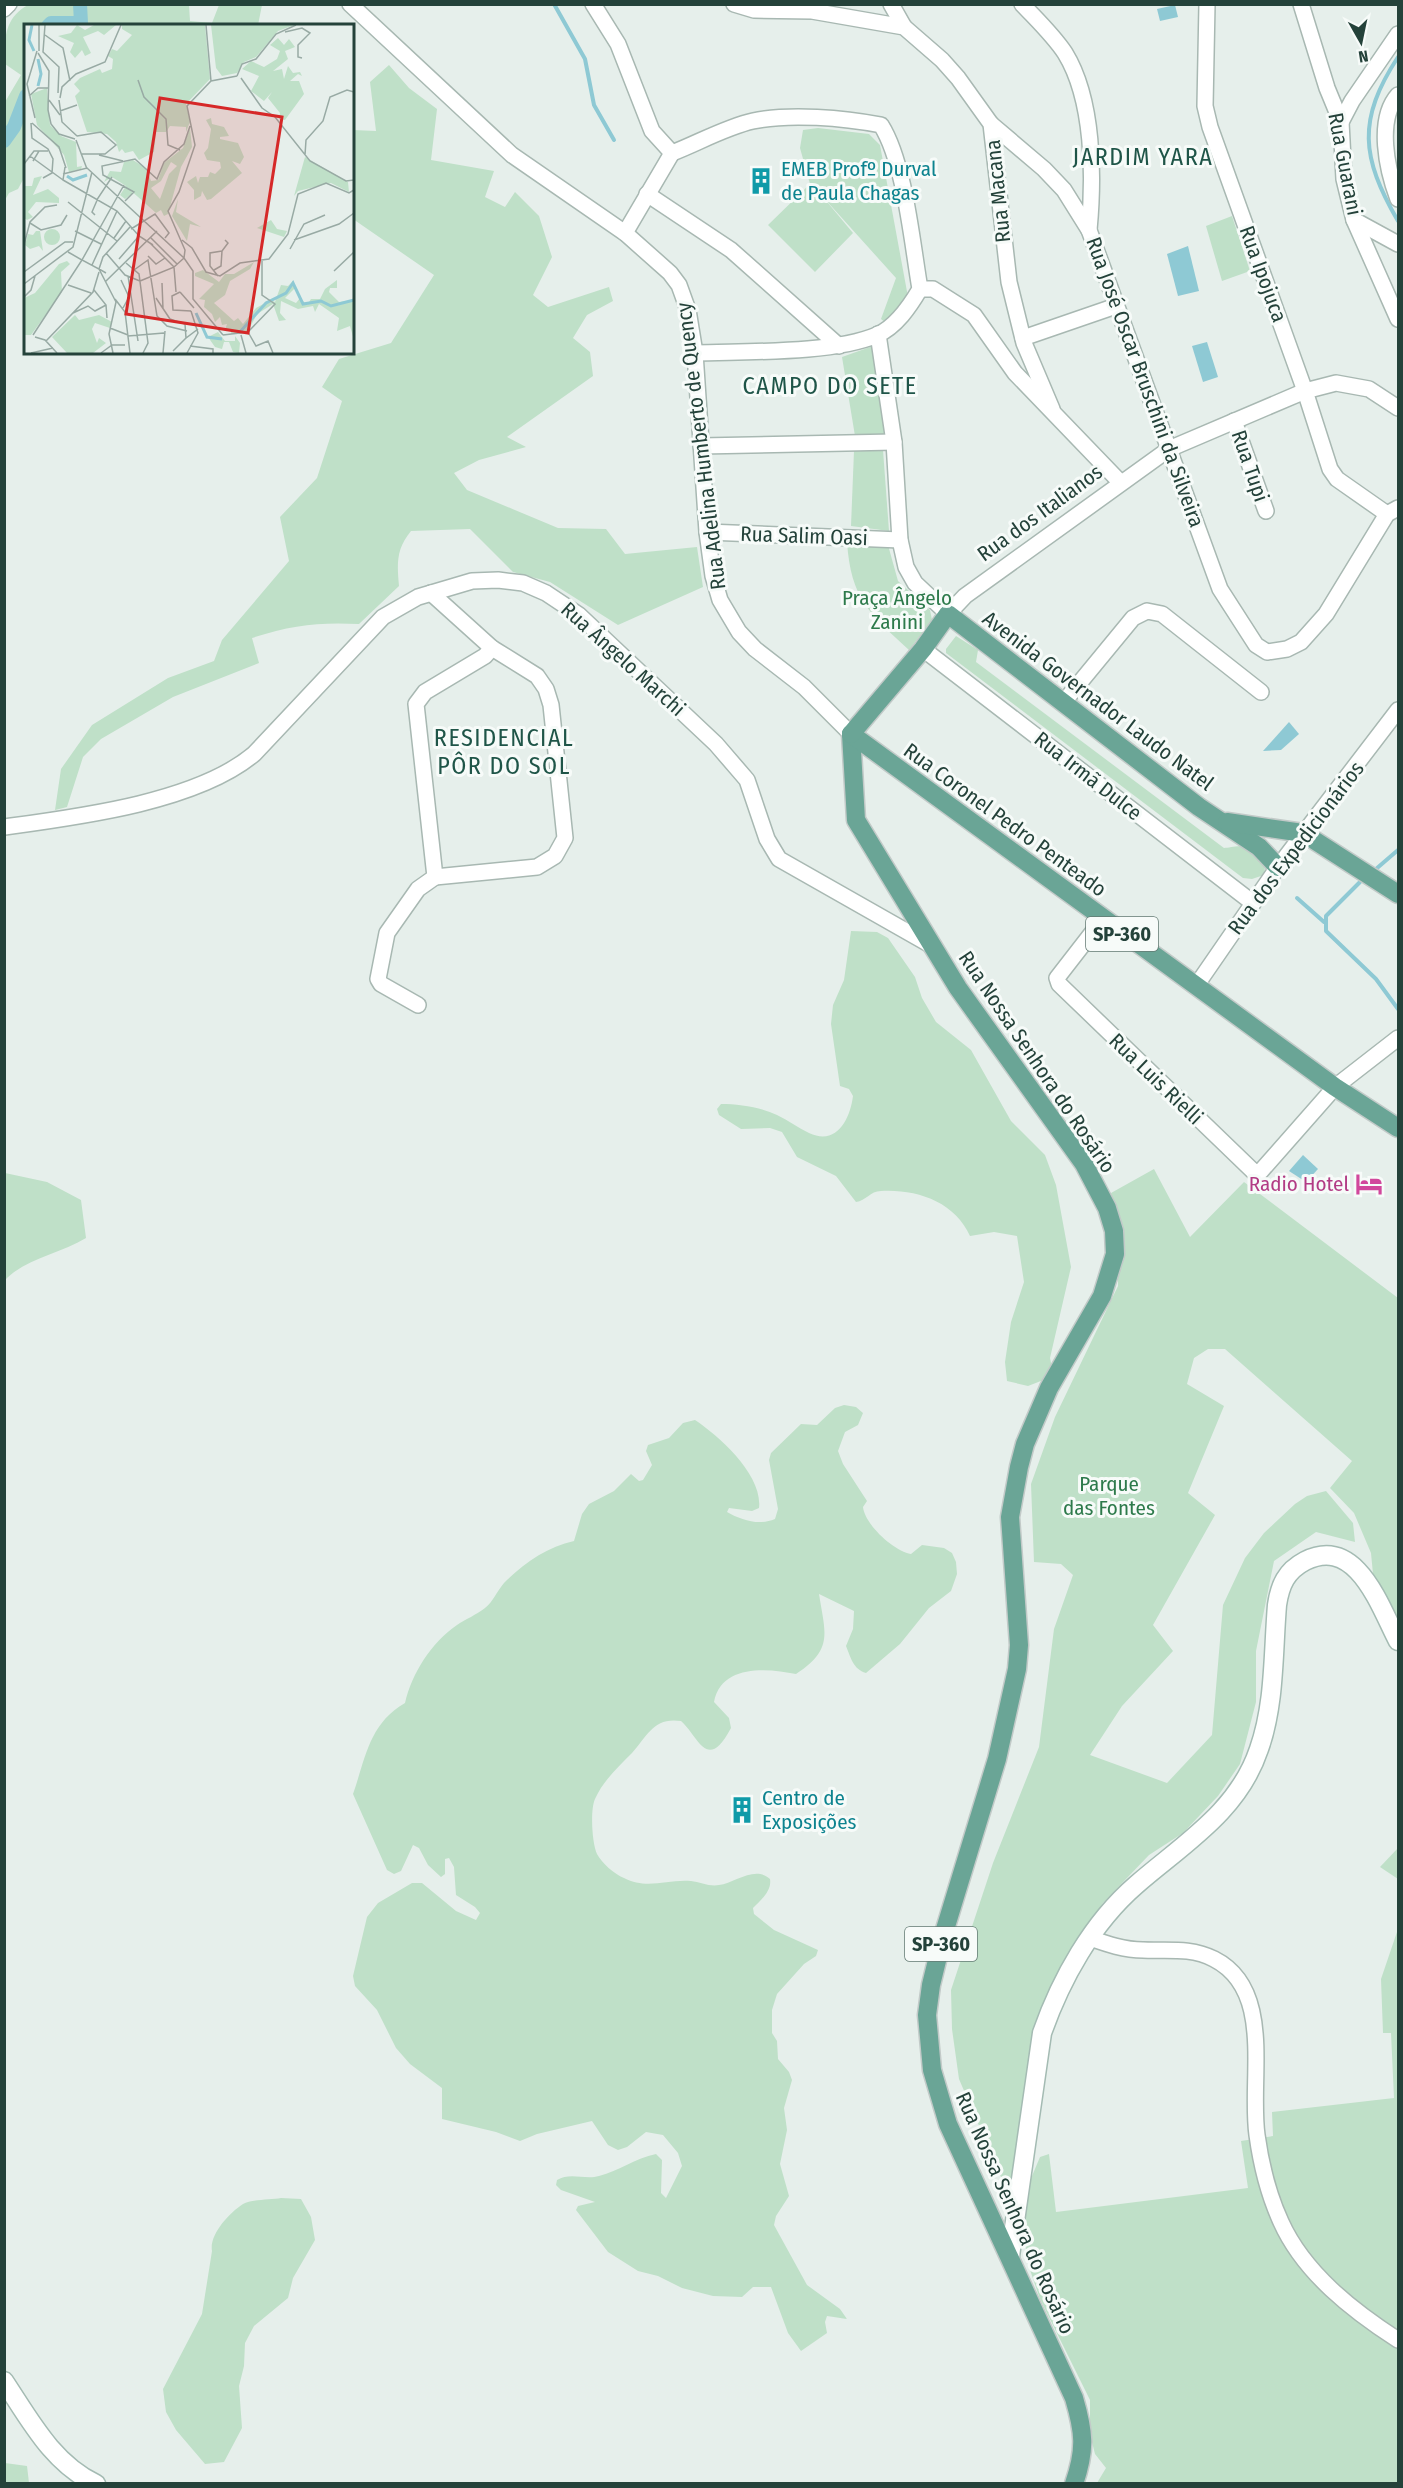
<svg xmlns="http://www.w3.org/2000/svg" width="1403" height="2488" viewBox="0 0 1403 2488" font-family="'Fira Sans Condensed',sans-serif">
	<rect width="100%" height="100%" fill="#e6efeb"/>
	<!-- green -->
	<g fill="#bfe0c8">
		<path d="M28 5H189L190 21 212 23 219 5H262L258 25 26 26 25 176 18 189 9 193 5 200V102L21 75 5 64C4 40 4 18 28 5Z"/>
		<path d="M389 65 409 88 437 109 431 160 494 171 485 197 505 207 515 192 539 216 552 257 533 295 548 307 609 287 613 301 587 315 573 338 590 352 593 376 507 437 526 447 479 460 454 473 467 490 558 528 606 529 625 554 697 547 703 587 618 625 550 582 513 572 470 529 411 531C396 549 397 564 399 586L359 624C319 622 291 625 252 638L259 663 173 697 101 739 83 757 67 807 55 810 61 769 92 725 168 678 214 661 222 640 289 561 280 517 317 478 342 401 322 387 339 359 391 343 434 275 353 219V130L376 131 370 82Z"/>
		<polygon points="818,128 869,134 880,145 908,297 886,323 881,319 896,278 823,197 853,233 815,272 768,225 810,184 800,148 803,130"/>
		<polygon points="1232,216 1250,271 1222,281 1206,226"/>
		<polygon points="873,346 887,434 855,436 842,357"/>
		<polygon points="883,450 889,531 851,526 854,451"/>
		<path d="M847 542 888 545 898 581 930 610 932 620 909 650C869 613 851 599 847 542Z"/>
		<path d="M956 636 978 650 976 662 1224 848C1229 848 1239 845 1244 847 1257 850 1268 862 1264 875L1252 879 1243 878 946 653V649Z"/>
		<path d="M851 931 877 932 888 938 915 977 922 998 936 1022 971 1050 1011 1121 1045 1155 1056 1185 1071 1267 1050 1358 1052 1368 1046 1379 1028 1386 1007 1381 1005 1362 1011 1322 1024 1282 1017 1236 994 1232 970 1236C955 1202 917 1189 881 1191 870 1191 866 1201 856 1202L836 1176 797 1157 782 1132 770 1128 741 1129 719 1115 717 1109 721 1104C739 1104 760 1107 777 1115 788 1120 798 1128 809 1133 837 1146 850 1119 853 1096L849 1089 840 1086 831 1024 833 1005 844 980Z"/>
		<polygon points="1154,1169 1190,1237 1244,1182 1398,1298 1398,1623 1373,1574 1371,1553 1354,1513 1330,1488 1352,1461 1225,1349 1208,1349 1194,1358 1187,1384 1224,1406 1188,1493 1215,1515 1153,1625 1173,1651 1122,1706 1090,1755 1167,1783 1212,1735 1223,1605 1245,1558 1264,1533 1295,1504 1307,1496 1326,1491 1353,1523 1355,1542 1316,1532 1274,1561 1256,1651 1256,1702 1240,1764 1218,1796 1183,1833 1149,1855 1103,1903 1062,1964 1043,2007 1013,2205 959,2079 952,2029 951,1990 993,1863 1039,1747 1054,1629 1073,1575 1061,1564 1034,1562 1031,1484 1055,1417 1118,1286 1118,1227 1111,1193"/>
		<path d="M5 1173 47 1182 81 1200 86 1238C60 1254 26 1258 5 1280Z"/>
		<path d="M844 1405 856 1407 863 1413 858 1425 845 1432 838 1451 843 1464 867 1501 863 1507C865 1525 894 1551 911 1554L922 1545 944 1548 952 1553 956 1562 957 1574 951 1591 929 1608 900 1644 866 1673C853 1669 851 1658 846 1646L853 1629 854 1611 819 1594C825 1633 834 1649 796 1674 768 1668 721 1664 714 1702L729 1718 731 1728C707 1773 699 1737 681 1721 654 1717 648 1735 632 1753 618 1767 603 1781 595 1799 590 1810 592 1843 597 1854 602 1863 614 1874 624 1878 647 1890 667 1879 691 1881 700 1882 710 1887 719 1885 735 1883 755 1865 770 1879 772 1891 761 1900 753 1908L754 1914 774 1930 818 1950 816 1956 804 1964 777 1994 772 2010V2033L777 2041 778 2059 789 2072 792 2080 784 2108 787 2130 780 2164 789 2196 776 2216 774 2225 807 2285 840 2309 847 2319 827 2316 825 2322 827 2333 801 2351 788 2333 771 2287H753L742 2297 713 2296 682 2288 658 2276 638 2271 608 2252 576 2210 578 2206 595 2202 561 2190 556 2185 557 2180C570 2172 585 2180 599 2176 619 2171 635 2158 656 2154L662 2160 661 2193 666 2198 682 2166 678 2153 663 2135 646 2132 627 2147 618 2150 608 2145 592 2121 537 2134 520 2141 496 2132 442 2119V2088L410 2064 396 2048 377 2010 355 1986 353 1976 367 1917 378 1903 412 1883H422L456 1911 476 1920 480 1913 475 1907 456 1895 454 1867 449 1858 445 1859V1874L441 1877 428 1865 419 1848 413 1845 401 1871 394 1874 387 1870 353 1794C366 1757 369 1724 405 1703 412 1673 431 1643 457 1625 466 1619 476 1615 485 1608 493 1602 497 1591 504 1583 524 1563 547 1547 574 1541L582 1514 589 1504 614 1491 631 1474 639 1481 643 1480 652 1465 646 1451 648 1445 669 1438 683 1423 695 1420C719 1436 763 1475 759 1508L752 1511 729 1508 727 1512C741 1520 759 1526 775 1519L778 1509 769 1460 771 1453 801 1424 817 1425 835 1408Z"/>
		<polygon points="1398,1848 1398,1879 1380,1867"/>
		<polygon points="1398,1929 1398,2483 1097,2483 1106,2468 1095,2454 1090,2434 1090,2400 1040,2299 1028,2264 1022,2220 1027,2188 1040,2157 1049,2154 1056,2212 1248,2188 1241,2141 1273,2136 1272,2112 1394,2098 1391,2033 1383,2033 1381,1979"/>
		<path d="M281 2198 301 2199 311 2217 315 2240 293 2278 288 2298 254 2326 245 2343 244 2366 239 2386 242 2428 224 2462 205 2464 176 2430 166 2412 163 2389 202 2314 212 2251C209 2235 229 2213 243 2204 252 2199 271 2200 281 2198Z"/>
		<polygon points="5,2463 27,2466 29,2483 5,2483"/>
	</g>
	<!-- water -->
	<g fill="#8ec9d4">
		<polygon points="1175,5 1178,17 1160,21 1157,9"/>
		<polygon points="1188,246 1199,291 1178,296 1167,254"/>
		<polygon points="1207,342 1218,377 1203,382 1192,346"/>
		<polygon points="1289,722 1299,734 1281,750 1263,751"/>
		<polygon points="1303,1155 1318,1169 1306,1182 1289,1171"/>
	</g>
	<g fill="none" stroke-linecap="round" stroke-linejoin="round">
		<!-- stream -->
		<g stroke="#8ec9d4" stroke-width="4">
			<polyline points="554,4 585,59 594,105 614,140"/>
			<path d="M1398 57C1357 120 1361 157 1398 221"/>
			<polyline points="1376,869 1398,850"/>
			<polyline points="1360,882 1326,916 1326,931 1376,979 1398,1009"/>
			<polyline points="1297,898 1324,922"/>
		</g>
		<!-- canal -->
		<g stroke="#8ec9d4" stroke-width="14">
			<polyline points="48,26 51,23 81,23 80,4"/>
			<polyline points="4,141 14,127 26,96"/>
		</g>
		<defs>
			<g id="street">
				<polyline points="350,4 512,155 625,233 670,273 679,285 688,310 695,353 707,532 713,576 720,600 739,632 755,649 804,687 851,734"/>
				<polyline points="593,4 618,44 652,131 672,153"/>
				<polyline points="734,4 754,10 812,11 904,27 942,60 958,78 991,124 1009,282 1024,343 1052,409"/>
				<polyline points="891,4 904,27"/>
				<path d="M1022 4C1037 20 1053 35 1065 53 1094 100 1094 177 1089 230L1220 589 1256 645 1267 652 1287 649 1301 642 1326 614 1387 514 1398 508"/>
				<polyline points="1207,4 1205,106 1210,127 1305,391 1330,469 1337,479 1387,514"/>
				<polyline points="1301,4 1327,88 1341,122 1344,179 1354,220 1398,319"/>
				<polyline points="4,9 9,4"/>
				<path d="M1398 95C1376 120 1387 170 1398 199"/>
				<polyline points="1341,122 1352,101 1398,34"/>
				<polyline points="991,124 1044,169 1064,190 1089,230"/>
				<path d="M672 153C698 143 726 127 753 121 790 113 844 118 881 125 905 163 912 243 920 289 910 306 896 327 877 335 832 354 746 351 695 353"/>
				<polyline points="647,194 731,250 839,346"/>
				<polyline points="1354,220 1398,244"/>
				<polyline points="625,233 672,153"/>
				<polyline points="920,289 933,289 974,315 1015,373 1120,482"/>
				<polyline points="878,334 894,442 900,540 906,567 915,583 948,614 965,596 1169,449 1305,391 1336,383 1369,389 1398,408"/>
				<polyline points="1023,338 1116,306"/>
				<polyline points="1234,421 1266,511"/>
				<polyline points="701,446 894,442"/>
				<polyline points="707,532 900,540"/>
				<polyline points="431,593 492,648 537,676 546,689 551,705 565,838 555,856 537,867 435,877"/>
				<polyline points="923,649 1253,903"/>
				<polyline points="1063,703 1133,618 1147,611 1162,614 1261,692"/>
				<path d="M4 827C78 817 197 802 254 754L383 617 418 597 472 581 498 580 523 583 546 593 579 615 716 744 747 780 767 839 779 859 934 947"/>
				<polyline points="1102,920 1057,978 1059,984 1254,1172 1261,1171 1335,1087 1398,1038"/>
				<polyline points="1196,986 1278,867 1398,710"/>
				<polyline points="418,1005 381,984 378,979 387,933 418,889 435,877 416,704 425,692 485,656 492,648"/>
				<path d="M1090 1938C1107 1944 1124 1950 1143 1950 1167 1951 1191 1947 1214 1959 1275 1990 1249 2079 1257 2135 1261 2164 1269 2196 1281 2222 1304 2273 1353 2311 1398 2340"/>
			</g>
			<g id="secondary">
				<path d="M1010 2256 1042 2033C1061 1979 1092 1923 1136 1885 1183 1844 1238 1812 1259 1749 1275 1704 1273 1653 1277 1605 1280 1585 1286 1571 1305 1561 1357 1535 1380 1607 1398 1641"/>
				<path d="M4 2381C30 2420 52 2463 96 2484"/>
			</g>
			<g id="primary">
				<path d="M851 734 856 820 958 988 1084 1164 1107 1208 1114 1231 1115 1254 1102 1296 1049 1388 1025 1444 1019 1467 1010 1517 1019 1645 1017 1669 997 1759 943 1936 931 1985 927 2015 932 2070 948 2124 1074 2398C1084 2432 1086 2449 1074 2484"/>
				<polyline points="851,734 1335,1087 1398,1128"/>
				<polyline points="851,734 923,649 948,614 1199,807 1259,847 1278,867"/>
				<polyline points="1227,822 1303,833 1398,894"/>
			</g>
		</defs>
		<!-- street casing -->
		<use href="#street" stroke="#a8b8b2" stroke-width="18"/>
		<!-- secondary casing -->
		<use href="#secondary" stroke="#a4bbb3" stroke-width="21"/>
		<!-- primary casing -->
		<use href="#primary" stroke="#c2cac8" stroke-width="21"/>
		<!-- street -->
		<use href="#street" stroke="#fff" stroke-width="15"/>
		<!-- secondary -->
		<use href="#secondary" stroke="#fff" stroke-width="18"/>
		<!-- primary -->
		<use href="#primary" stroke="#6aa596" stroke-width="18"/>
	</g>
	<!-- icons -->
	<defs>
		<symbol id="building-bare" viewBox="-9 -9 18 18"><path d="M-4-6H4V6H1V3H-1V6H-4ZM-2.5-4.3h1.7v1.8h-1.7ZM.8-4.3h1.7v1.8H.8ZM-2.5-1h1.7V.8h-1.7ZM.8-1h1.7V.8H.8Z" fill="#0f9aa8" stroke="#f7fbf9" stroke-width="2.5" paint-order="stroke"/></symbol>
		<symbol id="hotel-bare" viewBox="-9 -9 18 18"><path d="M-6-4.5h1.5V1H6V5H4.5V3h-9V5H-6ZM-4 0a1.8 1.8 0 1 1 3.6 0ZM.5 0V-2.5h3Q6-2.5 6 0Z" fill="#d1479c" stroke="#f7fbf9" stroke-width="2.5" paint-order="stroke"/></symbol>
	</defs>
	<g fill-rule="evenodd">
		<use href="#building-bare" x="742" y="162" width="38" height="38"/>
		<use href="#hotel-bare" x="1350" y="1165" width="38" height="38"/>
		<use href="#building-bare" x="723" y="1791" width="38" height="38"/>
	</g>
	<g text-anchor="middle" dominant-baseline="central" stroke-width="6" stroke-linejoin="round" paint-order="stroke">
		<!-- shield labels -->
		<g fill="#f7fbf9" stroke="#637a73" stroke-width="1.5">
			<rect x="1086" y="917" width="72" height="34" rx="4.5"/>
			<rect x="905" y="1927" width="72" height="34" rx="4.5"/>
		</g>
		<g font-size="20" font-weight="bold" fill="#24423a">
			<text x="1122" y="934">SP-360</text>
			<text x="941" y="1944">SP-360</text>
		</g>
		<!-- street labels -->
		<g font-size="21" fill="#24423a" stroke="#f7fbf9">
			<text transform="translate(1345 164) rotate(79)">Rua Guarani</text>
			<text transform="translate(998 191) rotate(-96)">Rua Macana</text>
			<text transform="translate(1263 274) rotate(70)">Rua Ipojuca</text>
			<text transform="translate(1145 382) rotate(70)">Rua José Oscar Bruschini da Silveira</text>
			<text transform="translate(701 446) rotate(-97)">Rua Adelina Humberto de Quency</text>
			<text transform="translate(1250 466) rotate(71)">Rua Tupi</text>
			<text transform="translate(1040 513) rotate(-36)">Rua dos Italianos</text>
			<text transform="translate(804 536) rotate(2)">Rua Salim Oasi</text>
			<text transform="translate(623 659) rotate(42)">Rua Ângelo Marchi</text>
			<text transform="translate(1098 701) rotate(37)">Avenida Governador Laudo Natel</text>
			<text transform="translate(1088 776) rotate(38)">Rua Irmã Dulce</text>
			<text transform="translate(1005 820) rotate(36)">Rua Coronel Pedro Penteado</text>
			<text transform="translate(1296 848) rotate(-53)">Rua dos Expedicionários</text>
			<text transform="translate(1037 1062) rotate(56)">Rua Nossa Senhora do Rosário</text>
			<text transform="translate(1156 1079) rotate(44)">Rua Luis Rielli</text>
			<text transform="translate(1015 2213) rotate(66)">Rua Nossa Senhora do Rosário</text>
		</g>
		<!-- culture labels -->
		<g font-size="21" fill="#0d838f" stroke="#f7fbf9" text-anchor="start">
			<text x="781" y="169">EMEB Profº Durval<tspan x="781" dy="24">de Paula Chagas</tspan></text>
			<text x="762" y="1798">Centro de<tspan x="762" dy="24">Exposições</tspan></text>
		</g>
		<!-- park labels -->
		<g font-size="21" fill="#2d7a4b" stroke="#f7fbf9">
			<text x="897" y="598">Praça Ângelo<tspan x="897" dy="24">Zanini</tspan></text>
			<text x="1109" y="1484">Parque<tspan x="1109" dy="24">das Fontes</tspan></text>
		</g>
		<!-- hotel labels -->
		<g font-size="21" fill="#b23c85" stroke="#f7fbf9" text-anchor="end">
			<text x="1349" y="1184">Radio Hotel</text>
		</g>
		<!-- quarter labels -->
		<g font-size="24" letter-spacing="1.5" fill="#1f5548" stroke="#f7fbf9">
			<text x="1143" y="157">JARDIM YARA</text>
			<text x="830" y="386">CAMPO DO SETE</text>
			<text x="504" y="738">RESIDENCIAL<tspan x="504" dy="28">PÔR DO SOL</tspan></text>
		</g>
	</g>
	<!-- overview -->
	<g transform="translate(24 24)">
		<rect width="330" height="330" fill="#e6efeb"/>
		<path d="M53 1 61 6 70 1H92L80 11 74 7 59 13 67 29 61 32 58 26 51 34 46 28 50 19 34 12 47 9ZM98 1H181L186 55 162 80 166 98 162 108V103L146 102 142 108H132L130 128 115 136 109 127 101 129 98 125 95 128 92 118 83 110 63 108 51 72 56 67 50 60 56 54 76 45 78 49 88 45 89 35 84 32 88 25 93 27 108 11 98 5ZM187 1H270L254 7 232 33 220 38 213 49 198 52 192 44ZM254 14 260 21 265 15 271 23 261 27 264 35 249 47 258 45 260 55 264 42 269 49 276 48 278 52 274 50 266 57H275L280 70 261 96 255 95 256 89 244 74 248 68 240 77 227 67 235 52 218 45 227 37 240 43 253 35 256 27 246 21ZM23 64 26 101 37 112 52 118 53 143 58 142 57 145 45 148 40 131 13 101 7 70ZM187 94 188 100 200 103 205 112 196 113V110V115L214 119 220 133 216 140 208 137 218 149 187 175 183 176 178 167 177 172 170 176V166L163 158 172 152 174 159 176 153H184L186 148 191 150 197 144 196 138 183 136 180 129 184 124 187 105 182 96ZM166 104 168 123 157 143 144 190 140 192 137 186 132 189 104 164 109 169 101 175 96 171 102 162 88 153 80 158 86 147 97 148 100 138 109 136 123 145 127 157 134 156 140 139 159 124ZM147 138 153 142 145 150 136 175 127 164 137 157ZM281 133 324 158 325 168 307 159 274 167 270 172ZM18 152 9 171 24 165 35 174V179L12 178 4 188 9 193 3 196 0 194V162H8L10 154ZM154 175 152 188 177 203 166 200 163 217 148 192ZM247 196 253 205 263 207 260 213 233 204ZM20 213a8 8 0 1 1 16 0a8 8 0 1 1-16 0ZM12 207H16L19 227 15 222 6 225 1 221 4 210 9 211ZM43 237 46 240 37 248 38 268 7 311H0V274L11 269 35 240ZM230 238 226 245 206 257 201 271 190 279 210 297 214 294 219 300 232 284 247 276 251 278 257 261 264 262 269 257 271 264 261 274 272 279 276 274 283 281 287 275H296L301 265 313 256V264H306L305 268 315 278 330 276V316L326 302 313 307 315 294 295 280 291 288 289 282 274 285 257 277 256 289 262 296 255 297 249 280 233 290 224 307 207 310V305L201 306 203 300 198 301 196 293 191 298 188 290 180 283 181 276 175 275 190 260 171 252V249L179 246 195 258 201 250H210ZM51 291 55 296 75 291 88 298 86 304 71 299 68 305 73 319 75 314 82 319 69 329H43L28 313ZM194 308 201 317H211V312L216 319 215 329 209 328 205 318H200L198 325 191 323 184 313Z" fill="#bfe0c8" fill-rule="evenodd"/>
		<path fill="none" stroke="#8ec9d4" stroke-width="3" d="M8 1 5 16 10 27M14 62 17 50 14 35M43 152 49 156 63 151M172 289 183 313 198 315M215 309 242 279 262 269 269 259 279 280 297 277 307 282 330 276"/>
		<path fill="none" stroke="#98aaa4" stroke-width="1.5" d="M15 1V27M21 1 19 28 35 43 34 69M182 1 187 57M261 8 278 4 286 9 274 21V33L278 34M21 11 39 24 46 57M14 29 25 47 24 86 27 100 35 110 51 115M213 52 218 40 232 35 252 10 272 1M217 54 238 84 251 93 286 137 322 157 330 156M114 56 120 73 142 95 144 121 156 126M5 72 14 64H24M36 74 38 63 52 50 81 38 97 1M25 76 36 91M35 76 38 98 53 112M36 87 53 81M11 94 3 60 13 27M7 99 8 114 24 125 29 135 28 149 19 154M8 99 35 123 42 144M53 112 77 108 92 121 81 130H58M52 116 63 145M75 131 99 137M281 131 282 116 299 97 306 73 323 66 330 68M6 132 39 156M9 137 15 127H24M0 140 10 127H15M41 143 39 156 93 187 115 212 129 221M39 150 63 144 160 234M101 177 110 168 79 151 78 142 111 135 133 155 140 138 160 120 166 102M44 178 93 217M87 184 100 161M87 184 58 236 75 245 92 278 85 310 89 329M71 191 68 188 74 174 88 153M6 199 17 206 37 201 43 191M107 205 131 190 145 209 141 214M51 207 77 220M90 214 102 197M127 214 153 240M158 216 168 224 182 248 196 252 216 239 245 235 264 210 274 170 302 159 325 169 330 166M270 216 315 200 330 189M126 219 150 243 160 234M0 221 6 198 21 183 33 181M266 225 280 200 301 191M82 229 101 251 116 257M124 232 132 240 141 234M160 234 169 247V275L199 311M160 234 161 226 144 187 155 168 171 121 163 82 187 57 213 52M95 235 115 212M102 239 115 250 124 319 119 329M68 241 93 187M110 246 124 236 133 292 143 302 163 307M190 246 197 242 198 227 204 219 201 216M310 247 330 228M0 248 41 218H49M82 249 75 245 79 233 106 203M104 252 114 317M194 252 186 242V229L198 227M97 256 105 273 99 284M116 257 150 243 152 268M81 258 133 207M138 259 139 285M0 260 49 223 68 148M44 261 67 269M70 266 82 281 83 294M156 268 148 272 149 286 167 287M156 268 170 284M0 273 7 266 11 252M132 274 146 295 161 300 162 314 174 305M91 275 101 288 106 329M49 289 64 282 71 287 82 281M86 304 104 311M224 308 251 280 238 271V237M224 308 232 322 244 317 249 329M9 311 58 236 44 228M199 311 224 308M217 311 222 329M104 312 140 309M11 313 21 316 33 329M22 317 69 268 75 248M166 322 189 325V329M149 327 162 314M7 329 29 324M77 329 88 321H101M139 329 141 307M163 329 174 309 167 287"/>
		<path fill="#d62828" fill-opacity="0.15" stroke="#d62828" stroke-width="3" d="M136 74 258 93 224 309 102 290Z"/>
		<rect width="330" height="330" fill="none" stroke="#24423a" stroke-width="3"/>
	</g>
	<!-- border -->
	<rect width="1403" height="2488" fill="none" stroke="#24423a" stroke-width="12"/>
	<!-- north arrow -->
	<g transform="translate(1361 42) rotate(171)" stroke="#f7fbf9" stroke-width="4.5" paint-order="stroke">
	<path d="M0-4.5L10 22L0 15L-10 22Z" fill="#24423a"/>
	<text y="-9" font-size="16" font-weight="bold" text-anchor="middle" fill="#24423a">N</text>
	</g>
</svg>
